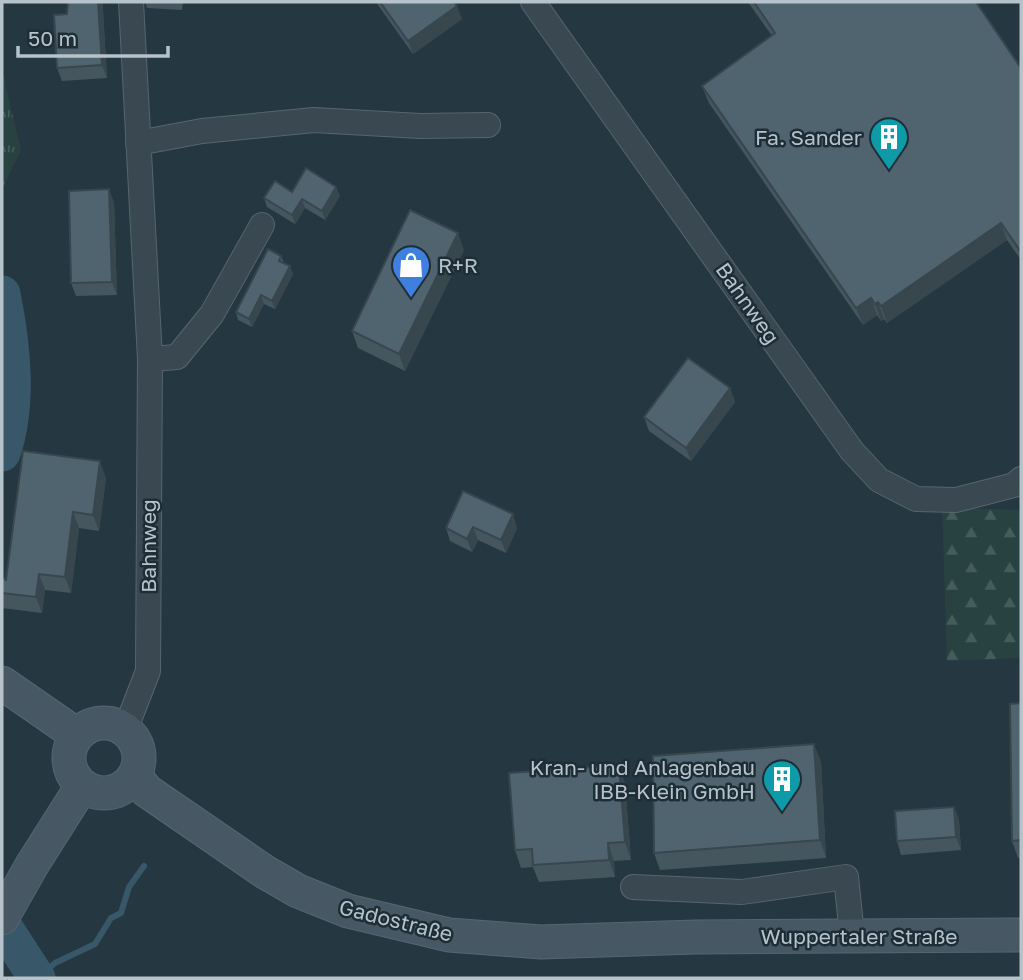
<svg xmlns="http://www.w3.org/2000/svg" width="1023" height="980" viewBox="0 0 1023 980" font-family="'Golos Text',sans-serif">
	<defs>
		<pattern id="grass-tufts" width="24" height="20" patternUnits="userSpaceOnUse" patternTransform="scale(1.75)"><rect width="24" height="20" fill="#274240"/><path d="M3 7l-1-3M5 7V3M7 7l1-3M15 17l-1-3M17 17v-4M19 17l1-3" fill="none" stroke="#445c5a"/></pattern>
		<pattern id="forest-firs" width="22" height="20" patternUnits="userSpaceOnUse" patternTransform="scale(1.75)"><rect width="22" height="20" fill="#274240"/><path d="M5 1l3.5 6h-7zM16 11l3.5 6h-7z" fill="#445c5a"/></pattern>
	</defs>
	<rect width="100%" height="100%" fill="#253741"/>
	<!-- grass -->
	<g fill="url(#grass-tufts)">
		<polygon points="2,71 21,150 2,189"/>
		<polygon points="2,332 13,428 2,463"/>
	</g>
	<!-- forest -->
	<polygon fill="url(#forest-firs)" points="942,507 1021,510 1021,658 947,661"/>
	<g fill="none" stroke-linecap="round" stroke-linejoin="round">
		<!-- stream -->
		<polyline stroke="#385769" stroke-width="6" points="37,978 55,963 95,944 111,918 121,913 129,887 144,866"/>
		<!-- river -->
		<g stroke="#385769" stroke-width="37">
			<path d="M2 294C12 344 19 404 2 453"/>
			<polyline points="2,924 37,978"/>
		</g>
		<defs>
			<g id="street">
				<polyline points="533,2 852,451 879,480 916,499 956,500 1014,485 1021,479"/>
				<polyline points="138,143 202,131 314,120 420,126 488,125"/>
				<polyline points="150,359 177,357 212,314 262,225"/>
				<polyline points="123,728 129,720 148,671 150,359 131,2"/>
				<polyline points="633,887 742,892 846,877 852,935"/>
			</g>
			<g id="secondary">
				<polyline points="2,683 77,735"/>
				<circle cx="104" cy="758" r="35"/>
				<polyline points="135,776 147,791 265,872 298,891 348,911 449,935 541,942 696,937 1021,935"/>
				<polyline points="2,918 32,865 82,786"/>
			</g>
		</defs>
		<!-- street casing -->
		<use href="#street" stroke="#57666e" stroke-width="26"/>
		<!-- secondary casing -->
		<use href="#secondary" stroke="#57666e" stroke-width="35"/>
		<!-- street -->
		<use href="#street" stroke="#394851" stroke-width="24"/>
		<!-- secondary -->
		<use href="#secondary" stroke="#475864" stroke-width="33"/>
	</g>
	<!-- wall -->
	<g fill="#45565f">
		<polygon points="145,2 183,2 182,10 147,8"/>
		<polygon points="377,2 454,2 462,19 413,54 378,5"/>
		<polygon points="748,2 976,2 1021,68 1021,260 1007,240 887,323 884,319 881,321 877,315 863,325 709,103 702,86 772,36"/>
		<polygon points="103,11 107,78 62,81 57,68"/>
		<polygon points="336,187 340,196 325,220 305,208 295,224 267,207 264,198 292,192"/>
		<polygon points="114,202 117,295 76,296 71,283"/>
		<polygon points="464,250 405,371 358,348 352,331"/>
		<polygon points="281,256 284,263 293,274 275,309 264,304 252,327 238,320 236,312"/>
		<polygon points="730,388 735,402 691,461 649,431 644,417"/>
		<polygon points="106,478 99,531 79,528 71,593 45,590 42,613 2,608 2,577 6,580"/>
		<polygon points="463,491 517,528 506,553 478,540 472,552 450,541 446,528"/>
		<polygon points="1021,703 1021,858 1018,858 1012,841"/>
		<polygon points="821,761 826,858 660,870 654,853"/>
		<polygon points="625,783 631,860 614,861 615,877 539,882 533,867 521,868 515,850"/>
		<polygon points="954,807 959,820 961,850 901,855 897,841"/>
	</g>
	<!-- shaded-wall -->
	<g fill="#38464e">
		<polygon points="98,2 103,2 103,11 107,78 102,65"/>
		<polygon points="457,6 462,19 413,54 408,41"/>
		<polygon points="336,187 340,196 325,220 322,211"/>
		<polygon points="109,189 114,202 117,295 112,282"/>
		<polygon points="302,199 305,208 295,224 292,215"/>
		<polygon points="1001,223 1007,240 887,323 881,306"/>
		<polygon points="458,233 464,250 405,371 399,354"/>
		<polygon points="290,266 293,274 275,309 272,301"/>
		<polygon points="261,295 264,304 252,327 249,319"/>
		<polygon points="871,298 877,315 863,325 856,308"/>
		<polygon points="878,302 884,319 881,321 875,304"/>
		<polygon points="730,388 735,402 691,461 686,448"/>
		<polygon points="100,461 106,478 99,531 93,515"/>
		<polygon points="73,512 79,528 71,593 65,577"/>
		<polygon points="513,514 517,528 506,553 501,540"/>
		<polygon points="473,527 478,540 472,552 467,539"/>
		<polygon points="39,574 45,590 42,613 36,597"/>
		<polygon points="814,744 821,761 826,858 820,840"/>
		<polygon points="619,765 625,783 631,860 625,842"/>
		<polygon points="954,807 959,820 961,850 956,837"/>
		<polygon points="608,843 614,861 615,877 609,860"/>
	</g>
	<!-- building -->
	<g fill="#50646f" stroke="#38464e" stroke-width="2">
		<polygon points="68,2 98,2 102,65 57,68 54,15 67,14"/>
		<polygon points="380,2 454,2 457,6 408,41"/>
		<polygon points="754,2 976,2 1021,68 1021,252 1001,223 881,306 878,302 875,304 871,298 856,308 702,86 775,33"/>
		<polygon points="306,168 336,187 322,211 302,199 292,215 264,198 275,181 292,192"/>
		<polygon points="109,189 112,282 71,283 69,191"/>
		<polygon points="410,210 458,233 399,354 352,331"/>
		<polygon points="268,249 281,256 279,261 290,266 272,301 261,295 249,319 236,312"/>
		<polygon points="688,358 730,388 686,448 644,417"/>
		<polygon points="23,451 100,461 93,515 73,512 65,577 39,574 36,597 2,593 2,577 6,580"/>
		<polygon points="463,491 513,514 501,540 473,527 467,539 446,528"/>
		<polygon points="1021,703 1021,840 1012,841 1010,704"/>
		<polygon points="814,744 820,840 654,853 653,756"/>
		<polygon points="619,765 625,842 608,843 609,860 533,865 532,849 515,850 509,773"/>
		<polygon points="954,807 956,837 897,841 895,811"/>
	</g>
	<!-- icons -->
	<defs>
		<symbol id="building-pin" viewBox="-11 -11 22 30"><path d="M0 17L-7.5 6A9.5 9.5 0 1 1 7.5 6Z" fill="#0f9aa8" stroke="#1e2d36"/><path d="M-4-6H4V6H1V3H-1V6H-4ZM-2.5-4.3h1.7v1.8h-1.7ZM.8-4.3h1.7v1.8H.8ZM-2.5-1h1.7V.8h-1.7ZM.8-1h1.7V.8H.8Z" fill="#fff"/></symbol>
		<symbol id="shop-pin" viewBox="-11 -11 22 30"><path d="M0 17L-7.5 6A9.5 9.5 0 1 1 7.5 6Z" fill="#3f7fe0" stroke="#1e2d36"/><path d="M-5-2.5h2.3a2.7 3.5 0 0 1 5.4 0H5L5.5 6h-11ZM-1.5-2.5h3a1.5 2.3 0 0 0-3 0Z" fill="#fff"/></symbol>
	</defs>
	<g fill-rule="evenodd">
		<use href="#building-pin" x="867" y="115" width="44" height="60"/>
		<use href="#shop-pin" x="389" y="243" width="44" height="60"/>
		<use href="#building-pin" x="760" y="757" width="44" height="60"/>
	</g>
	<g text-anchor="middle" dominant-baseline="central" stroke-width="5" stroke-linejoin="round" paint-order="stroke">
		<!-- poi labels -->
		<g font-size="21" fill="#b6c3cb" stroke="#1e2d36" text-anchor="end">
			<text x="862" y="137">Fa. Sander</text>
			<text x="438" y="265" text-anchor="start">R+R</text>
			<text x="755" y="767">Kran- und Anlagenbau<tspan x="755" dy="24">IBB-Klein GmbH</tspan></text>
		</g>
		<!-- street labels -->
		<g font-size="21" fill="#b6c3cb" stroke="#1e2d36">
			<text transform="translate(748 303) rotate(55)">Bahnweg</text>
			<text transform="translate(148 546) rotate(-90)">Bahnweg</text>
			<text transform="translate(396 920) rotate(14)">Gadostraße</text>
			<text x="859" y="936">Wuppertaler Straße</text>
		</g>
	</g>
	<!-- border -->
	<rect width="1023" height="980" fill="none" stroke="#b6c3cb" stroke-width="7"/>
	<!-- scale -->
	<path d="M18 46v10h150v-10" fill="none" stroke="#b6c3cb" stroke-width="3.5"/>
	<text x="28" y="46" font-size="21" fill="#b6c3cb" stroke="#1e2d36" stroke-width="5" paint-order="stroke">50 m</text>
</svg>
